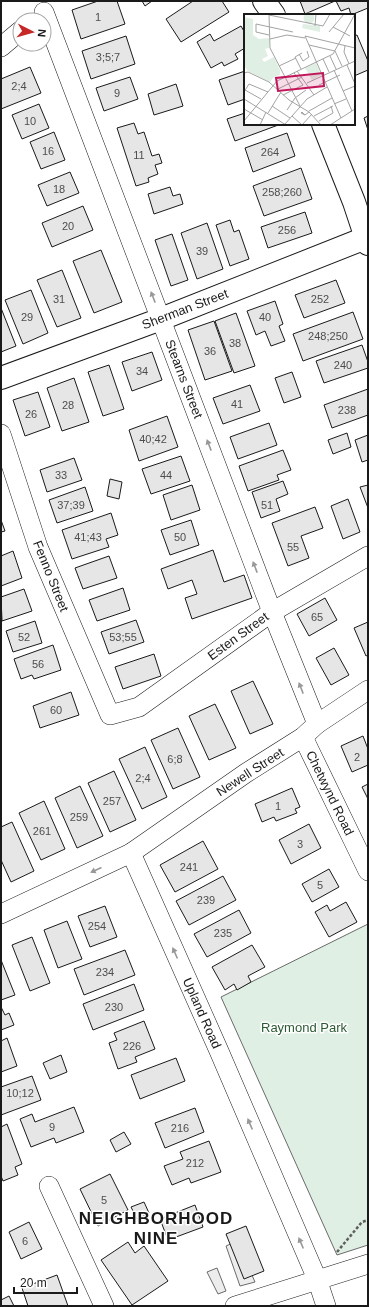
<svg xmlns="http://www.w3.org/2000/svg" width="369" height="1307" viewBox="0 0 369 1307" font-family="Arial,sans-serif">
	<rect width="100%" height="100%" fill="#fff"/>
	<!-- green -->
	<polygon fill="#e0efe3" stroke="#6a6a6a" points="368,924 368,1245 337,1255 221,997"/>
	<!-- parking -->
	<g fill="#ededed" stroke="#6a6a6a">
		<polygon points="237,1241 255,1282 240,1286 226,1246"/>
		<polygon points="217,1268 226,1291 218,1294 207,1272"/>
	</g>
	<!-- building -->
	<g fill="#e6e6e6" stroke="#1a1a1a">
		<polygon points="98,1 117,1 125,24 81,39 72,10"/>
		<polygon points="142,1 152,1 145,6"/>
		<polygon points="193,1 222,1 229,12 181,42 166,19"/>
		<polygon points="300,1 335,1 305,14"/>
		<polygon points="336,1 368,1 368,8 351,15 349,8 341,11"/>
		<polygon points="241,26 245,33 245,48 235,54 238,59 224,66 222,62 211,68 197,42 210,34 214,41"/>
		<polygon points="357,35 368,61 368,70 354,76 354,36"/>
		<polygon points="126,36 135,64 91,79 82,51"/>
		<polygon points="30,67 41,93 1,109 1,79"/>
		<polygon points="245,71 245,99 228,105 219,80"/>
		<polygon points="130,77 138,99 104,111 96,88"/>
		<polygon points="176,84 183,106 154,115 148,94"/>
		<polygon points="39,104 49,128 22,139 12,115"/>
		<polygon points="245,113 245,124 281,124 235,141 227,119"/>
		<polygon points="368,116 368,130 364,118"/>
		<polygon points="134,123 138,134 144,132 152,156 159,154 162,163 155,165 158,174 148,178 149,182 136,186 117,128"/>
		<polygon points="54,132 65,160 41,169 30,142"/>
		<polygon points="287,133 295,156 253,172 245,148"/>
		<polygon points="301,168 312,199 264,216 253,186"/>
		<polygon points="70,172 79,193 47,206 38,185"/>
		<polygon points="170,187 173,196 180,194 183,204 154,214 148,194"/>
		<polygon points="83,206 93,230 52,247 42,223"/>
		<polygon points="305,212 312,233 268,248 261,227"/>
		<polygon points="230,220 234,232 239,230 249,259 230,266 216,225"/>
		<polygon points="207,223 223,269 197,279 181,233"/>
		<polygon points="172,234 188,280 171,286 155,240"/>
		<polygon points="101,250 122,302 94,313 73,261"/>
		<polygon points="62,270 81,318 57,327 37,280"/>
		<polygon points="336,280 345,303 304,318 295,295"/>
		<polygon points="31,290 48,333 23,344 5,300"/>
		<polygon points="275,301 283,324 279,326 285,341 271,346 265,331 256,335 247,311"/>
		<polygon points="1,308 16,346 1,352"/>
		<polygon points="353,312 363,339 303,361 293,334"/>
		<polygon points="236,313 255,366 234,373 215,321"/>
		<polygon points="214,321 232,371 205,380 188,330"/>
		<polygon points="362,345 368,362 368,368 324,383 316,361"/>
		<polygon points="152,352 162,380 132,391 122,362"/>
		<polygon points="109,365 124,409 103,416 88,372"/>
		<polygon points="292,372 301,397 284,403 275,378"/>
		<polygon points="74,378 89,422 62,431 47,388"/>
		<polygon points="250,385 260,411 223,424 213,398"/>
		<polygon points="368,389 368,415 332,428 324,405"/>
		<polygon points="38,392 50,427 25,436 13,400"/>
		<polygon points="167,416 178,447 139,461 129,430"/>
		<polygon points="269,423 277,445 238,459 230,437"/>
		<polygon points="347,433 351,447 333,454 328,440"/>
		<polygon points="368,435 368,460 362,462 355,440"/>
		<polygon points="283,450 291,470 277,475 279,480 248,491 239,466"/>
		<polygon points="181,456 190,481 151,494 142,469"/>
		<polygon points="74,458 82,480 47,492 40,470"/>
		<polygon points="110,479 122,482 119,499 107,496"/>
		<polygon points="283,481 288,494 276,499 280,511 261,518 252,492"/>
		<polygon points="192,485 200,510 171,520 163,495"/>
		<polygon points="368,485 368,508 360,487"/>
		<polygon points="85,487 93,511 57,523 49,500"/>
		<polygon points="348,499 360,532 343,539 331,506"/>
		<polygon points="315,507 323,528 301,536 309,558 288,566 272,523"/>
		<polygon points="111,513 118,535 106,539 109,547 72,559 62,530"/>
		<polygon points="1,520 5,531 1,532"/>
		<polygon points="191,520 199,545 170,555 161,530"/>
		<polygon points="213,550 224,582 244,575 252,598 192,619 185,598 197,594 192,580 168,589 161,569"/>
		<polygon points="13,551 22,578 1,586 1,556"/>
		<polygon points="109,556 117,578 83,589 75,568"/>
		<polygon points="123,588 130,610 97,621 89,600"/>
		<polygon points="24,589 32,611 2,621 1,597"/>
		<polygon points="325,598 337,620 309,636 297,614"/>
		<polygon points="136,620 144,642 109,654 101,632"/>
		<polygon points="35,621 42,643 13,652 6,631"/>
		<polygon points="368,622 368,655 366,656 354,628"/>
		<polygon points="53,645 61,670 34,679 32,675 21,679 14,659"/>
		<polygon points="334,648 349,675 331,685 316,658"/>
		<polygon points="154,654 161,676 123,689 115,667"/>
		<polygon points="253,681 273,724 250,734 231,691"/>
		<polygon points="71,692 79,715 40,728 33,706"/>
		<polygon points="215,704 236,748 209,760 189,716"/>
		<polygon points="178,728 200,777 173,789 151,740"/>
		<polygon points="363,736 368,749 368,765 352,772 341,746"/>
		<polygon points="145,747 167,797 142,809 119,759"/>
		<polygon points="114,771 136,820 110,832 88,783"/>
		<polygon points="368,784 368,799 362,787"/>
		<polygon points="80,786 103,836 77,848 55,798"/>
		<polygon points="292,788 300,807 295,809 297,813 276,821 274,817 262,822 255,804"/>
		<polygon points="44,801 65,849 41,860 19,813"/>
		<polygon points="12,822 34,871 11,882 1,860 1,827"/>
		<polygon points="309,824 321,848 291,864 279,840"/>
		<polygon points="203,841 218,869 175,892 160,865"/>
		<polygon points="329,869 339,887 312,902 302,884"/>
		<polygon points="223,876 236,900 189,925 176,901"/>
		<polygon points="346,902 357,922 329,937 315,912 327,905 330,911"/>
		<polygon points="105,906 117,937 90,947 78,916"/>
		<polygon points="239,910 251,933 207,957 194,934"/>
		<polygon points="67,921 82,959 58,968 44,930"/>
		<polygon points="32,937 50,983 30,991 12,945"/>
		<polygon points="252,945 265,967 248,976 251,982 237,990 234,984 225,990 212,967"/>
		<polygon points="125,950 135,975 84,995 74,969"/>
		<polygon points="1,960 15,995 1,1000"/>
		<polygon points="134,984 144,1010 93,1030 83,1004"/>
		<polygon points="1,1007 5,1015 9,1013 14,1025 1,1030"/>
		<polygon points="144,1021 155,1049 135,1057 137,1062 118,1069 109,1043 117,1040 114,1033"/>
		<polygon points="7,1038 17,1066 1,1072 1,1041"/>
		<polygon points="61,1055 67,1072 50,1079 43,1063"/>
		<polygon points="176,1058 185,1081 140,1099 131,1075"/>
		<polygon points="32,1076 41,1100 1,1115 1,1087"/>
		<polygon points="74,1107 84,1132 56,1143 54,1138 31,1147 20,1119 32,1114 35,1122"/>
		<polygon points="195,1108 204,1132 165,1148 155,1123"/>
		<polygon points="7,1124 22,1164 15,1167 18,1175 3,1181 1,1176 1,1127"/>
		<polygon points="124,1132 131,1144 116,1152 110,1140"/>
		<polygon points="209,1141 221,1172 191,1183 189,1178 172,1185 164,1166 183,1159 180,1152"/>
		<polygon points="110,1174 128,1210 98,1226 80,1189"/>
		<polygon points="144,1202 149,1213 137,1219 131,1207"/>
		<polygon points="195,1205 203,1227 168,1240 160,1219"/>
		<polygon points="29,1222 42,1249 21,1259 9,1232"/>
		<polygon points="246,1226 264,1271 244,1279 226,1234"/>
		<polygon points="128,1242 135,1253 144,1246 168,1281 132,1305 101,1260"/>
		<polygon points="57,1275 68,1306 28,1306 22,1288"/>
		<polygon points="9,1296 14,1306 1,1306 1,1300"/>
	</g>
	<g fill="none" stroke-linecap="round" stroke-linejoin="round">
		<defs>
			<g id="minor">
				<polyline points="44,12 272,612 317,724"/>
				<polyline points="1,47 20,31"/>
				<polyline points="1,434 38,547 110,715 139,707 272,612 368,556"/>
				<polyline points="303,737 368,871"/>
				<polyline points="131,853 219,1051 317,1279 326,1306"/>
				<polyline points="1,914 131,853 246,773 303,737 317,724 368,690"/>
				<polyline points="49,1186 104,1306"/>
				<polyline points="235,1306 368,1264"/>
			</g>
			<g id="tertiary">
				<polyline points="264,1 274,15"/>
				<polyline points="323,124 354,202 368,244"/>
				<polyline points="1,378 161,319 368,237"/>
			</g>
		</defs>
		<!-- minor casing -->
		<use href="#minor" stroke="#1a1a1a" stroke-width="20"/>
		<!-- tertiary casing -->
		<use href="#tertiary" stroke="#1a1a1a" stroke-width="24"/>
		<!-- path -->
		<polyline stroke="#5f5f5f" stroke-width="2.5" stroke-dasharray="3 2" stroke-linecap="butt" points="337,1252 362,1222 368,1220"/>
		<!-- minor -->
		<use href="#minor" stroke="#fff" stroke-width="19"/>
		<!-- tertiary -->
		<use href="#tertiary" stroke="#fff" stroke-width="22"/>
	</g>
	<!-- one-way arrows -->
	<defs><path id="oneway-solid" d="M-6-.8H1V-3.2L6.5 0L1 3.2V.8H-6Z"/></defs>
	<g fill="#989898">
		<use href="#oneway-solid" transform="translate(153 297) rotate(-111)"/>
		<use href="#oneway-solid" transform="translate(209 445) rotate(-111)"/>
		<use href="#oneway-solid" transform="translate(255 567) rotate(-111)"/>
		<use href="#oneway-solid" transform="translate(301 688) rotate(-111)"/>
		<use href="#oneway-solid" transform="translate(96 870) rotate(155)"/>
		<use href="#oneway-solid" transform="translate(175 953) rotate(-114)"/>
		<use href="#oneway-solid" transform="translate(250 1124) rotate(-113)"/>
		<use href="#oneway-solid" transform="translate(301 1243) rotate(-113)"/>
	</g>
	<g text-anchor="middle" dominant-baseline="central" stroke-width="3" stroke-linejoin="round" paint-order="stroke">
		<!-- number labels -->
		<g font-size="11" fill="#4d4d4d">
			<text x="98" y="17">1</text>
			<text x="108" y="57">3;5;7</text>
			<text x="19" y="86">2;4</text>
			<text x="117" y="93">9</text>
			<text x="30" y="121">10</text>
			<text x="48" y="151">16</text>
			<text x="270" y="152">264</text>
			<text x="139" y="155">11</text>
			<text x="59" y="189">18</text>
			<text x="282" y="192">258;260</text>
			<text x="68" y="226">20</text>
			<text x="287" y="230">256</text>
			<text x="202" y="251">39</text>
			<text x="59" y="299">31</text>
			<text x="320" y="299">252</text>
			<text x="27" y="317">29</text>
			<text x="265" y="317">40</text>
			<text x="328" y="336">248;250</text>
			<text x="235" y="343">38</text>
			<text x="210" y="351">36</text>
			<text x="343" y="365">240</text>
			<text x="142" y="371">34</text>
			<text x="237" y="404">41</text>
			<text x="68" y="405">28</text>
			<text x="347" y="410">238</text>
			<text x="31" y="414">26</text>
			<text x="153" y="439">40;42</text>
			<text x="61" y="475">33</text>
			<text x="166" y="475">44</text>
			<text x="71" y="505">37;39</text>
			<text x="267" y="505">51</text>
			<text x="88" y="537">41;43</text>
			<text x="180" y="537">50</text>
			<text x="293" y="547">55</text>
			<text x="317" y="617">65</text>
			<text x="24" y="637">52</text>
			<text x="123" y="637">53;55</text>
			<text x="38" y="664">56</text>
			<text x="56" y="710">60</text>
			<text x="357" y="757">2</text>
			<text x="175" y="759">6;8</text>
			<text x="143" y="778">2;4</text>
			<text x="112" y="801">257</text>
			<text x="278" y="806">1</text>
			<text x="79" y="817">259</text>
			<text x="42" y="831">261</text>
			<text x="300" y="844">3</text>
			<text x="189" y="867">241</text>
			<text x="320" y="885">5</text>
			<text x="206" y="900">239</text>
			<text x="97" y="926">254</text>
			<text x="223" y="933">235</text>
			<text x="105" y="972">234</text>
			<text x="114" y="1007">230</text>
			<text x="132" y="1046">226</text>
			<text x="20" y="1093">10;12</text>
			<text x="52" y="1127">9</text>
			<text x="180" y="1128">216</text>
			<text x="195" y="1163">212</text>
			<text x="104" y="1200">5</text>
			<text x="25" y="1241">6</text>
		</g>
		<!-- street labels -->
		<g font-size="13" fill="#1a1a1a" stroke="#fff">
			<text transform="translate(185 309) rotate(-21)">Sherman Street</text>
			<text transform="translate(184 379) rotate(69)">Stearns Street</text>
			<text transform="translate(51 576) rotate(68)">Fenno Street</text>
			<text transform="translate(238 636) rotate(-36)">Esten Street</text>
			<text transform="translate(250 772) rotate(-33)">Newell Street</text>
			<text transform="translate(330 793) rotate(64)">Chetwynd Road</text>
			<text transform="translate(202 1013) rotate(66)">Upland Road</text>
		</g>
		<!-- park labels -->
		<g font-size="13" fill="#2b5a34" stroke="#fff">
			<text x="304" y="1027">Raymond Park</text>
		</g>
		<!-- district labels -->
		<g font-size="17" font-weight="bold" letter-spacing="1" fill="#1a1a1a" stroke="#fff">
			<text x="156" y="1218">NEIGHBORHOOD<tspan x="156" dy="20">NINE</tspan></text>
		</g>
	</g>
	<!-- overview -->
	<g transform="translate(244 14)">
		<rect width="111" height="111" fill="#fff"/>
		<path d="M59.5 4a5.5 5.5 0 1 1 11 0a5.5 5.5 0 1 1-11 0ZM0 3 9 5V21L15 25 25 24V34L21 35 24 42 18 45 20 48 30 43 36 56V61L30 63 26 68 4 57 0 52ZM59 10 76 12V18L58 14ZM72 49 77 61 68 66 61 54Z" fill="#e0efe3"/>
		<path fill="none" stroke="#a3a3a3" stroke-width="1" d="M25 0 26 34 56 92M25 1 79 12 86 0M71 12 72 0M89 13 106 22M85 18 100 0M25 21 12 18V10L49 18M61 22 97 104M61 22 111 34M26 25 43 21 61 24M65 31 91 37M101 32 100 38 105 50M91 37 98 52M55 40 59 47 65 43 63 37M86 42 92 55M79 45 85 58M103 51 111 70M35 52 52 44M57 55 51 43 58 39M90 56 108 97M53 57 70 81M0 59 4 58 25 68 45 86 65 98 77 111M63 69 111 47M75 71 96 61M34 75 58 63M1 76 17 85M99 77 111 72M0 78 5 70 24 78M39 81 59 71 50 59M0 85 42 111M90 90 102 85M28 92 46 104M0 95 19 106M43 96 51 84 62 76M65 97 88 84M24 99 37 78M61 101 57 99 58 98 61 101 65 98M48 102 58 111M70 102 89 92M0 107 33 67 89 40 111 0M75 107 89 99 87 92M41 110 63 85 83 73M16 111 22 98M58 111 68 100M86 111 111 95"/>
		<path fill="#c2185b" fill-opacity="0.15" stroke="#c2185b" stroke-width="2" d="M79 59 80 72 34 77 32 64Z"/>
		<rect width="111" height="111" fill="none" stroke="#1a1a1a" stroke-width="2"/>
	</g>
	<!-- border -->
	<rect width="369" height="1307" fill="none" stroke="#1a1a1a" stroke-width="4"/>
	<!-- north arrow -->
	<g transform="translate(32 32) rotate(96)"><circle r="19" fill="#ffffff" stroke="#a3a3a3"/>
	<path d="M0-3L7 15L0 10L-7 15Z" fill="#c62828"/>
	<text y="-6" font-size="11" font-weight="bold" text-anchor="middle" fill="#1a1a1a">N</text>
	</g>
	<!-- scale -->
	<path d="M14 1287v6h63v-6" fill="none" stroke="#1a1a1a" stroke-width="2"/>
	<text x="20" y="1287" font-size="12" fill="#1a1a1a" stroke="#ffffff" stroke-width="3" paint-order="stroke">20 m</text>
</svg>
